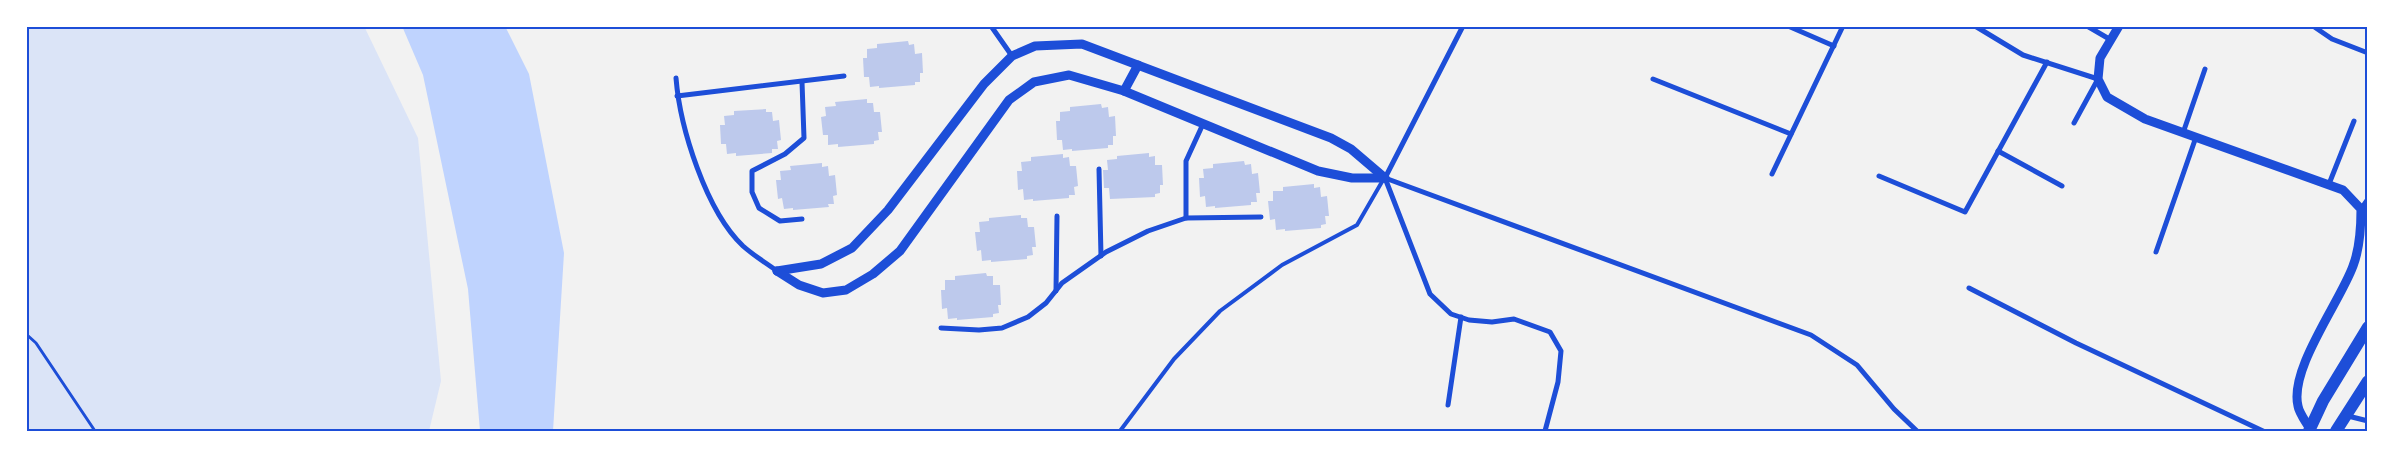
<svg xmlns="http://www.w3.org/2000/svg" width="2394" height="457" viewBox="0 0 2394 457" font-family="Overpass,sans-serif">
	<rect width="100%" height="100%" fill="#f2f2f2"/>
	<!-- green -->
	<polygon fill="#dbe4f7" points="26,26 364,26 418,138 441,381 429,431 26,431"/>
	<!-- water -->
	<polygon fill="#bfd3fe" points="402,26 505,26 529,74 564,253 553,431 480,431 468,289 423,75"/>
	<!-- building -->
	<g fill="#bdc9ec">
		<polygon points="908,41 909,45 914,44 915,54 922,53 923,73 920,73 920,82 915,82 915,85 879,88 879,86 870,87 869,77 864,77 863,58 867,58 867,49 877,48 877,44"/>
		<polygon points="867,99 867,103 873,103 874,112 880,112 882,132 878,132 879,140 874,141 874,144 838,147 838,144 828,145 828,135 823,135 821,117 826,116 825,107 836,106 835,102"/>
		<polygon points="1101,104 1102,108 1108,107 1109,117 1115,116 1116,136 1113,136 1113,145 1108,145 1108,148 1072,151 1072,149 1063,150 1062,140 1057,140 1056,121 1060,121 1060,112 1070,111 1070,107"/>
		<polygon points="766,109 766,112 772,112 773,121 779,120 781,140 777,141 778,149 772,149 772,153 736,156 736,153 727,154 726,144 721,144 720,125 725,125 724,116 734,115 734,111"/>
		<polygon points="1149,153 1149,157 1155,156 1155,165 1162,165 1163,185 1160,185 1160,193 1155,194 1155,197 1110,199 1109,188 1104,188 1103,170 1108,170 1107,160 1117,159 1117,156"/>
		<polygon points="1063,154 1063,158 1069,157 1070,166 1076,166 1078,186 1074,187 1075,195 1069,195 1069,198 1033,201 1033,199 1024,200 1023,189 1018,190 1017,171 1022,171 1021,162 1031,161 1031,157"/>
		<polygon points="1244,161 1245,165 1251,164 1252,174 1258,173 1260,193 1256,193 1257,202 1251,202 1251,205 1215,208 1215,206 1206,207 1205,196 1200,197 1199,178 1204,178 1203,169 1213,168 1213,164"/>
		<polygon points="822,163 822,167 828,166 829,176 835,175 837,195 833,196 834,204 828,204 829,207 793,210 793,208 784,209 782,198 778,199 776,180 781,180 780,171 791,170 790,166"/>
		<polygon points="1314,184 1314,188 1320,187 1321,197 1327,196 1329,216 1325,216 1326,224 1321,225 1321,228 1285,231 1285,229 1276,230 1275,219 1270,220 1268,201 1273,201 1273,191 1283,191 1283,187"/>
		<polygon points="1021,215 1021,218 1027,218 1028,227 1034,227 1036,247 1032,247 1033,255 1027,256 1027,259 991,262 991,260 982,261 981,250 977,251 975,232 980,232 979,222 989,221 989,218"/>
		<polygon points="986,273 987,276 993,276 993,285 1000,285 1001,305 998,305 999,313 993,314 993,317 957,320 957,318 948,319 947,308 942,309 941,290 945,290 945,280 955,280 955,276"/>
	</g>
	<g fill="none" stroke-linecap="round" stroke-linejoin="round">
		<!-- path -->
		<polyline stroke="#1d4ed8" stroke-width="3" points="26,334 36,343 95,431"/>
		<!-- service -->
		<polyline stroke="#1d4ed8" stroke-width="4" points="1120,431 1174,359 1220,311 1282,265 1357,225 1383,180"/>
		<!-- minor -->
		<g stroke="#1d4ed8" stroke-width="5">
			<polyline points="991,26 1012,56"/>
			<polyline points="1788,26 1834,46"/>
			<polyline points="1975,26 2023,55 2098,79 2074,123"/>
			<polyline points="2087,26 2111,40"/>
			<polyline points="2313,26 2332,39 2368,53"/>
			<path d="M676 78C680 128 706 211 743 246 753 255 766 263 777 271"/>
			<polyline points="1653,79 1791,134"/>
			<polyline points="677,96 844,76"/>
			<polyline points="2183,133 2205,69"/>
			<polyline points="1998,151 2062,186"/>
			<polyline points="1099,169 1101,256"/>
			<polyline points="1772,174 1843,26"/>
			<polyline points="1879,176 1965,212 2047,62"/>
			<polyline points="1385,178 1811,335 1857,365 1894,409 1917,431"/>
			<polyline points="1385,178 1430,294 1451,314 1469,320 1492,322 1514,319 1550,332 1561,351 1558,382 1545,431"/>
			<polyline points="1385,178 1463,26"/>
			<polyline points="2329,184 2354,121"/>
			<polyline points="2361,209 2368,199"/>
			<polyline points="1186,218 1186,161 1203,124"/>
			<polyline points="802,219 780,221 759,208 752,192 752,171 785,154 804,138 802,82"/>
			<polyline points="2156,252 2196,137"/>
			<polyline points="1969,288 2076,343 2263,431"/>
			<polyline points="1056,291 1057,216"/>
			<polyline points="941,328 979,330 1002,328 1028,317 1046,303 1062,283 1106,252 1148,231 1186,218 1261,217"/>
			<polyline points="1448,405 1461,317"/>
			<polyline points="2348,416 2368,421"/>
		</g>
		<!-- tertiary -->
		<g stroke="#1d4ed8" stroke-width="9">
			<path d="M2119 26 2100 58 2098 79 2107 97 2145 119 2343 190 2361 209C2361 228 2360 248 2353 266 2340 302 2289 369 2298 406 2299 413 2306 422 2310 429"/>
			<polyline points="1124,91 1138,65"/>
			<polyline points="777,271 821,264 852,248 888,210 984,84 1012,56 1035,46 1082,44 1331,138 1351,149 1385,178"/>
			<polyline points="777,271 799,285 823,293 846,290 873,274 900,251 1009,100 1034,82 1069,75 1124,91 1318,171 1352,178 1385,178"/>
		</g>
		<!-- primary -->
		<g stroke="#1d4ed8" stroke-width="12">
			<polyline points="2309,431 2323,401 2368,327"/>
			<polyline points="2336,431 2368,381"/>
		</g>
	</g>
	<!-- border -->
	<rect width="2394" height="457" fill="none" stroke="#ffffff" stroke-width="55"/>
	<rect x="28" y="28" width="2338" height="402" fill="none" stroke="#1d4ed8" stroke-width="2"/>
</svg>
